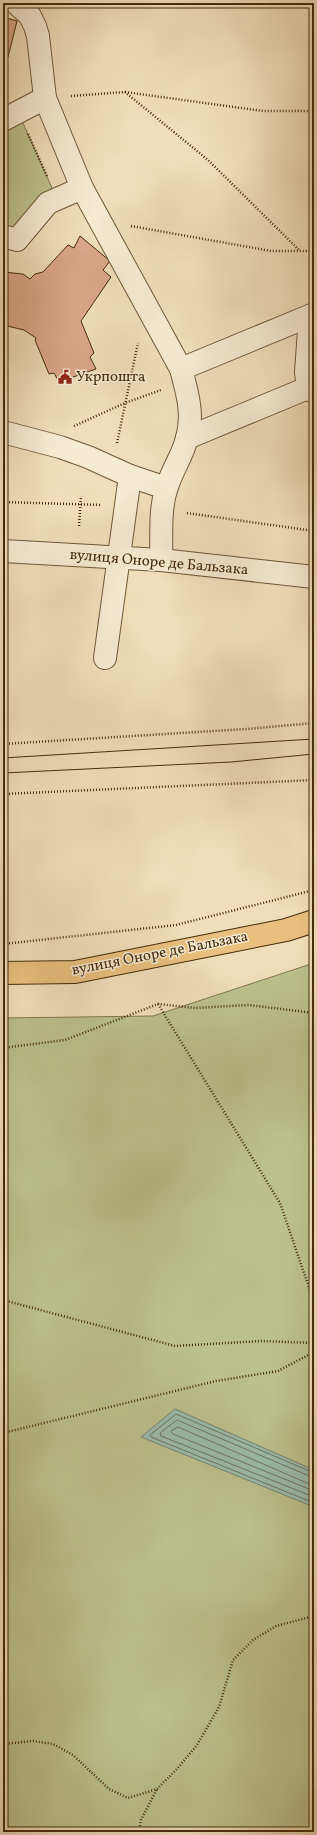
<svg xmlns="http://www.w3.org/2000/svg" width="317" height="1835" viewBox="0 0 317 1835" font-family="Vollkorn,serif">
	<rect width="100%" height="100%" fill="#efdeb9"/>
	<filter id="stains"><feTurbulence type="fractalNoise" baseFrequency=".005" numOctaves="4"/><feColorMatrix values="0 0 0 0 .2 0 0 0 0 .09 0 0 0 0 .02 0 0 0 .5 -.17"/></filter>
	<radialGradient id="worn" r=".72"><stop offset=".6" stop-color="#630" stop-opacity="0"/><stop offset="1" stop-color="#630" stop-opacity=".3"/></radialGradient>
	<!-- green -->
	<g fill="#bbc18e" stroke="#80764e">
		<polygon points="18,112 57,199 3,236 3,120"/>
		<polygon points="314,963 314,1832 3,1832 3,1018 153,1016"/>
	</g>
	<!-- water -->
	<polygon fill="#9abcae" stroke="#78826e" points="175,1409 314,1470 314,1507 141,1437"/>
	<g fill="none" stroke-linecap="round" stroke-linejoin="round">
		<!-- shore -->
		<g stroke="#70745e" stroke-width="1">
			<polyline points="314,1473 176,1414 150,1435 151,1437 314,1503"/>
			<polyline points="314,1478 177,1420 160,1433 161,1436 314,1497"/>
			<polyline points="314,1484 307,1483 178,1427 171,1431 173,1434 314,1491"/>
		</g>
	</g>
	<!-- building -->
	<g fill="#dba689" stroke="#452b0d">
		<polygon points="3,17 17,21 8,57 3,57"/>
		<polygon points="80,236 110,261 103,270 111,277 81,321 94,353 90,357 96,369 59,382 54,373 49,374 35,340 36,338 24,330 3,325 3,272 23,274 30,279 35,274 43,272 68,245 74,248"/>
	</g>
	<g fill="none" stroke-linecap="round" stroke-linejoin="round">
		<defs>
			<g id="minor">
				<path d="M16 3 30 16 35 26 38 36 45 98 82 188 181 369C187 392 194 414 187 438 183 455 172 470 167 487 159 509 162 537 161 560"/>
				<polyline points="3,120 45,98"/>
				<polyline points="3,236 17,240 48,203 82,188"/>
				<polyline points="310,316 306,372 307,381 314,392"/>
				<polyline points="181,369 314,314"/>
				<polyline points="3,432 60,447 88,457 130,476 166,488"/>
				<polyline points="187,438 310,387"/>
				<polyline points="3,551 161,560 314,577"/>
				<polyline points="105,658 130,476"/>
			</g>
			<polyline id="major" points="3,973 75,972 286,930 314,921"/>
		</defs>
		<!-- minor casing -->
		<use href="#minor" stroke="#705838" stroke-width="24"/>
		<!-- major casing -->
		<use href="#major" stroke="#452b0d" stroke-width="24"/>
		<!-- path -->
		<g stroke="#452b0d" stroke-width="2.5" stroke-dasharray="1 2" stroke-linecap="butt">
			<polyline points="125,92 263,111 314,111"/>
			<polyline points="71,96 125,92 208,160 300,251"/>
			<polyline points="28,134 47,176"/>
			<polyline points="131,226 271,251 314,251"/>
			<polyline points="74,426 125,403 161,390"/>
			<polyline points="117,443 138,343"/>
			<polyline points="3,502 102,505"/>
			<polyline points="187,513 314,531"/>
			<polyline points="79,526 81,496"/>
			<polyline points="3,744 246,729 314,723"/>
			<polyline points="3,794 314,780"/>
			<polyline points="3,944 176,925 314,890"/>
			<polyline points="158,1004 280,1203 314,1302"/>
			<polyline points="3,1048 65,1040 158,1004 195,1008 249,1005 314,1013"/>
			<polyline points="3,1300 175,1346 261,1341 314,1343"/>
			<polyline points="3,1433 216,1381 278,1371 314,1352"/>
			<polyline points="3,1744 33,1741 53,1744 73,1755 109,1789 128,1798 157,1789 177,1769 197,1745 219,1707 233,1660 253,1640 276,1626 314,1616"/>
			<polyline points="139,1832 141,1820 157,1789"/>
		</g>
		<!-- minor -->
		<use href="#minor" stroke="#f5ead2" stroke-width="22"/>
		<!-- major -->
		<use href="#major" stroke="#e8bf7c" stroke-width="22"/>
		<!-- tram -->
		<g stroke="#452b0d" stroke-width="1">
			<polyline points="3,758 314,739"/>
			<polyline points="3,773 231,762 314,754"/>
		</g>
	</g>
	<!-- icons -->
	<defs>
		<symbol id="civic-bare" viewBox="-9 -9 18 18"><path d="M-.6-6.5H3V-4.5H.6V-3L4-1V1h2V6H-6V1h2V-1L-.6-3ZM-1.2 2.5V6h2.4V2.5Z" fill="#8f2418" stroke="#f5ead2" stroke-width="2.5" paint-order="stroke"/></symbol>
	</defs>
	<g fill-rule="evenodd">
		<use href="#civic-bare" x="55" y="367" width="20" height="20"/>
	</g>
	<g text-anchor="middle" dominant-baseline="central" stroke-width="3" stroke-linejoin="round" paint-order="stroke">
		<!-- poi labels -->
		<g font-size="15" fill="#452b0d" stroke="#f5ead2" text-anchor="start">
			<text x="76" y="377">Укрпошта</text>
		</g>
		<!-- street labels -->
		<g font-size="15" fill="#452b0d" stroke="#f5ead2">
			<text transform="translate(159 563) rotate(5)">вулиця Оноре де Бальзака</text>
			<text transform="translate(160 954) rotate(-11)">вулиця Оноре де Бальзака</text>
		</g>
	</g>
	<!-- margin -->
	<rect width="317" height="1835" fill="none" stroke="#efdeb9" stroke-width="16"/>
	<rect x="4" y="4" width="309" height="1827" fill="none" stroke="#452b0d" stroke-width="2"/>
	<rect x="8" y="8" width="301" height="1819" fill="none" stroke="#452b0d"/>
	<rect width="100%" height="100%" filter="url(#stains)"/>
	<rect width="100%" height="100%" fill="url(#worn)"/>
</svg>
